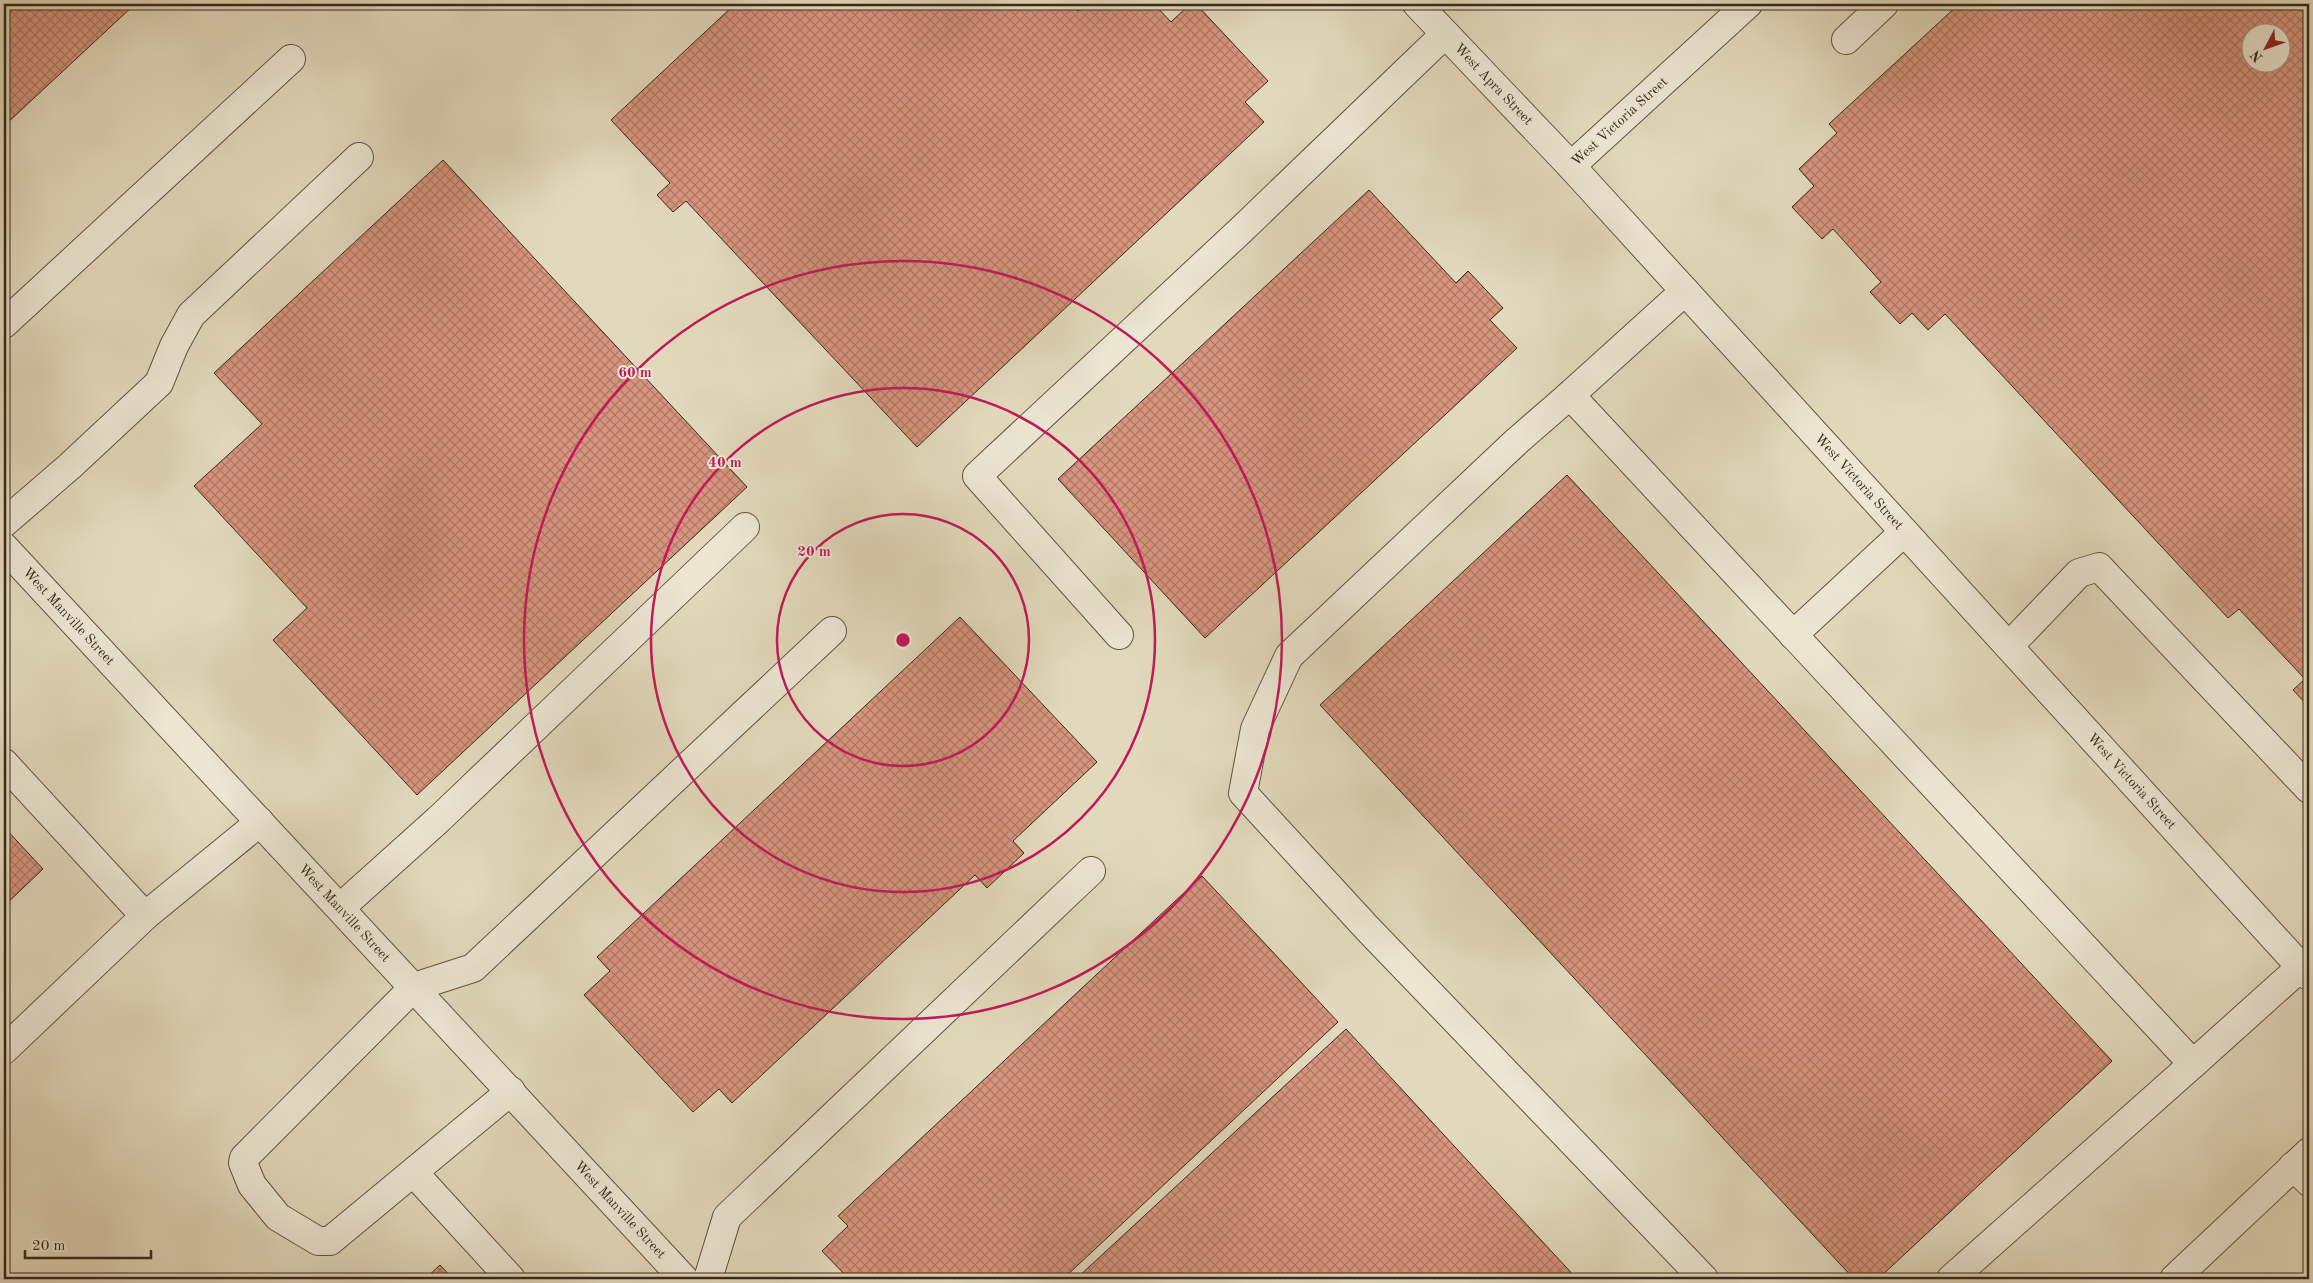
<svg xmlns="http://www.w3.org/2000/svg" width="2313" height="1283" viewBox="0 0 2313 1283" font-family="'Old Standard TT',serif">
	<defs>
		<pattern id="building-cross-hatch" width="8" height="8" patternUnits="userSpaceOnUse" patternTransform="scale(1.25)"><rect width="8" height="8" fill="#d7947e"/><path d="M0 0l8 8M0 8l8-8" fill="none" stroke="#af7966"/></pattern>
	</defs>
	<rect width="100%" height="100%" fill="#e2d9bc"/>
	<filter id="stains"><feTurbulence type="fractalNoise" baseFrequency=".004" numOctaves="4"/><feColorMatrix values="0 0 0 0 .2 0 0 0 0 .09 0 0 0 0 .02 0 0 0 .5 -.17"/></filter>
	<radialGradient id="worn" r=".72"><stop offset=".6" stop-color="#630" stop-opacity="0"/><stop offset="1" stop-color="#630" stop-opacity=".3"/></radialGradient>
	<!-- building -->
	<g fill="url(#building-cross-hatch)" stroke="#36281b" fill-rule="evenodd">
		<polygon points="4,4 135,4 4,126"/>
		<polygon points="735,4 1071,4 1078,11 1086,4 1154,4 1171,22 1190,4 1196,4 1268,81 1245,102 1264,122 917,447 686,201 673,212 657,195 670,183 611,120"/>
		<path d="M1959 4H2309V707L2293 690 2305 679 2239 609 2228 618 1945 314 1928 330 1912 313 1900 324 1870 292 1881 282 1833 229 1822 239 1792 207 1814 186 1799 169 1837 133 1829 124ZM2250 32H2280V62H2250Z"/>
		<polygon points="443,160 747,487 417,795 273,640 307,608 194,486 262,424 214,373"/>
		<polygon points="1369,190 1456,283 1468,271 1503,308 1490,320 1517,348 1205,638 1058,479"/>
		<polygon points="1567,475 2112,1061 1878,1279 1854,1279 1320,705"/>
		<polygon points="960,617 1097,762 1013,841 1024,853 987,888 975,875 732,1103 719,1089 693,1112 584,995 610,971 597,957"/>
		<polygon points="4,827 43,869 4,906"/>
		<polygon points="1202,876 1338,1022 1063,1279 849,1279 822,1251 848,1226 838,1216"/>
		<polygon points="1346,1029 1577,1279 1076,1279"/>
		<polygon points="440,1265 453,1279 425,1279"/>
	</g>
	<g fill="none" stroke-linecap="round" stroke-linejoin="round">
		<defs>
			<g id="minor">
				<path id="s1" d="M1417 4 1571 166 2309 976"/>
				<polyline points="1846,40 1884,4"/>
				<path id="s2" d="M1571 166 1748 4"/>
				<polyline points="1685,291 1570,395 2193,1064 2301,967"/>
				<polyline points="4,324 291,59"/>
				<polyline points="1570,395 1517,441 1289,656 1255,729 1243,793 1367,928 1704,1279"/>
				<polyline points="4,523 70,466 159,383 174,346 191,315 359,157"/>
				<path id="s3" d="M4 547 684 1279"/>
				<polyline points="1119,635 977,476 1240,231 1445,34"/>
				<polyline points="1793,635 1904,532"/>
				<polyline points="2009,646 2079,573 2099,567 2309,789"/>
				<polyline points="4,763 145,916 260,822"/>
				<polyline points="340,908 439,819 745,527"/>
				<polyline points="4,1050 145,916"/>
				<polyline points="511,1091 330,1241 318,1241 278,1217 252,1185 243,1163 244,1158 414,987 473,968 832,631"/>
				<polyline points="2293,1166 2309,1182"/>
				<polyline points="414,1173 511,1279"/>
				<polyline points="708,1279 727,1217 1091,871"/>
				<polyline points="1951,1279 2193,1064"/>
				<polyline points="2174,1279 2309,1152"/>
			</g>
		</defs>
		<!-- minor casing -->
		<use href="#minor" stroke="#615443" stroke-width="30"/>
		<!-- minor -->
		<use href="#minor" stroke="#ece6d3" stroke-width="28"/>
	</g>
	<!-- distance rings -->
	<g fill="none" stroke="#c2185b" stroke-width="2.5">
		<circle cx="903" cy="640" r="126"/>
		<circle cx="903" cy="640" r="252"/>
		<circle cx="903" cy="640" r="379"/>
	</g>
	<g text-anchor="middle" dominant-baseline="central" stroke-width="4" stroke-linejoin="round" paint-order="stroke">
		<!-- street labels -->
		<g font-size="14" fill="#36281b" stroke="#ece6d3">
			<text stroke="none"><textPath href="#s1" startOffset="111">West Apra Street</textPath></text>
			<text stroke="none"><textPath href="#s2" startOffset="66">West Victoria Street</textPath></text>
			<text stroke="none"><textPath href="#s1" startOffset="651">West Victoria Street</textPath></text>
			<text stroke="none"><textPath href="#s3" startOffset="95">West Manville Street</textPath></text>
			<text stroke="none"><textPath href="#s1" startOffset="1056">West Victoria Street</textPath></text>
			<text stroke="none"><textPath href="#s3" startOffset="500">West Manville Street</textPath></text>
			<text stroke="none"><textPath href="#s3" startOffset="905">West Manville Street</textPath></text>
		</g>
	</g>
	<circle cx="903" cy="640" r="8" fill="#c2185b" stroke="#ece6d3" stroke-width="2.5"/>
	<g font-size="15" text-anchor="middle" font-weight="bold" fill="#c2185b" stroke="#ece6d3" stroke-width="4" stroke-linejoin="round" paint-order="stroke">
		<text x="635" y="377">60 m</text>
		<text x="725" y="467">40 m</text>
		<text x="814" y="556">20 m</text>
	</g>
	<!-- margin -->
	<rect width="2313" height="1283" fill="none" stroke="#e2d9bc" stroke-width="20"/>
	<rect x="5" y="5" width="2303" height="1273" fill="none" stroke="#36281b" stroke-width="2.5"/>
	<rect x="10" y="10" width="2293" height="1263" fill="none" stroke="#36281b"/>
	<!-- north arrow -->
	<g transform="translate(2266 48) rotate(229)"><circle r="24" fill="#ece6d3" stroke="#a39a89"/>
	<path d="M0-4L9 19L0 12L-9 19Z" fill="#8f2418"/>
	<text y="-8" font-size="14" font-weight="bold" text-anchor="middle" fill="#36281b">N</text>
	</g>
	<!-- scale -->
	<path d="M25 1250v8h126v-8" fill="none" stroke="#36281b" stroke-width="2.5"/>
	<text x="32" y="1250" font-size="15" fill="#36281b" stroke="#ece6d3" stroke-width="4" paint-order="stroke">20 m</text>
	<rect width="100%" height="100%" filter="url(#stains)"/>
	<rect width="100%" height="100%" fill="url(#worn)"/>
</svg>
